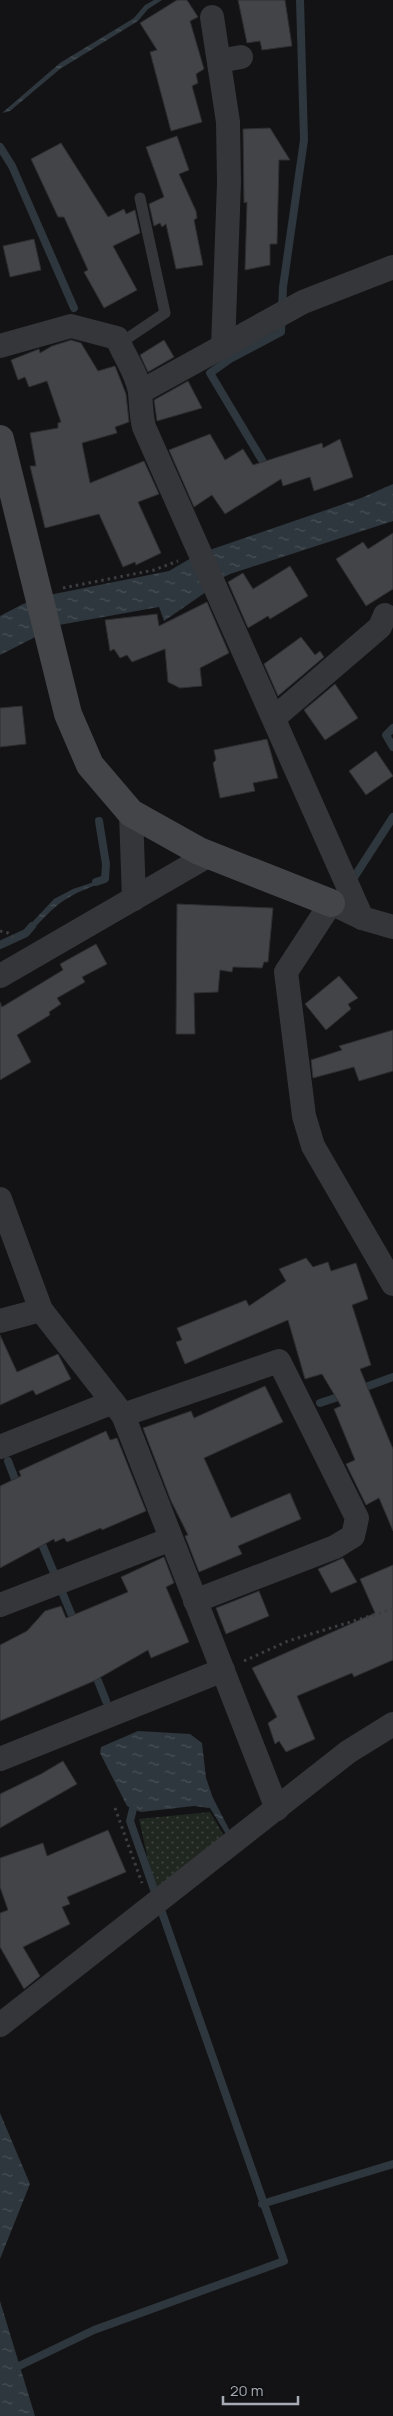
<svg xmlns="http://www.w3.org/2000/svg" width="393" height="2416" viewBox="0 0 393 2416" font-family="Manrope,sans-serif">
	<defs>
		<pattern id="grass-dots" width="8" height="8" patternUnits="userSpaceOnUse" patternTransform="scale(1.25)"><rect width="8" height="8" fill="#202720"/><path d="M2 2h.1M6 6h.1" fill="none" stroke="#3d443e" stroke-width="1.8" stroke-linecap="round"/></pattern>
		<pattern id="water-ripples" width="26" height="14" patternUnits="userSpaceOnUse" patternTransform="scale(1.25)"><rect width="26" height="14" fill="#2e373d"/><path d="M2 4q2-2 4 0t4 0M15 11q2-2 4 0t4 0" fill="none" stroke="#495157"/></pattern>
	</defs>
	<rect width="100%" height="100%" fill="#131315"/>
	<!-- grass -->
	<polygon fill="url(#grass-dots)" points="210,1812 227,1841 159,1893 154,1887 139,1819"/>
	<!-- water -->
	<g fill="url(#water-ripples)">
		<polygon points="154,0 162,0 148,9 138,21 60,69 10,111 2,113 60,63 134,18 145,5"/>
		<polygon points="393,484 393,521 230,574 206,586 206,592 164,621 159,607 59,625 0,655 0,616 23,604 54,594 169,571 198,554 361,498"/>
		<path d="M103 879 107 881C65 896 59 901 29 934L27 936 24 931 54 899 73 889Z"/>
		<polygon points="138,1731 190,1734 202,1743 206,1778 213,1798 230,1831 226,1834 210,1808 194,1806 141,1812 133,1809 127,1806 100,1753 101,1747"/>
		<polygon points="0,2113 30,2184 0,2259"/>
		<polygon points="0,2301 35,2416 0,2416"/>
	</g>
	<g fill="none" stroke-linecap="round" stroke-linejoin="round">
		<!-- stream -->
		<g stroke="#2e373d" stroke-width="8">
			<polyline points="0,147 12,166 74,308"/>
			<polyline points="268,470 210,373 230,359 281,332 283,287 304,140 300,0"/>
			<polyline points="393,728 386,735 393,747"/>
			<polyline points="353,879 393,817"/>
			<polyline points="96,882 105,879 106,864 99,821"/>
			<polyline points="0,945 26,933 32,926"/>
			<polyline points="360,1389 393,1377"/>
			<polyline points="320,1403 344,1395"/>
			<polyline points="8,1461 18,1487"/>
			<polyline points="39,1537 75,1623"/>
			<polyline points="94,1671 106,1701"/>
			<polyline points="262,2204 393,2164"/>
			<polyline points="19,2366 94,2330 284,2261 130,1821 133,1809"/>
		</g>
	</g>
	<!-- building -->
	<g fill="#424448" stroke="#2e2e31">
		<polygon points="177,0 187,0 198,17 190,21 204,69 196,74 198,83 192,86 202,122 171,131 150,52 157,50 140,23"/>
		<polygon points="238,0 285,0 292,46 262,50 260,41 247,43"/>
		<polygon points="270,128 290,160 279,160 277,244 270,244 270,265 245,270 247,202 244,203 243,129"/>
		<polygon points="177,136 189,170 179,174 196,211 197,218 194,220 203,265 176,269 166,224 162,227 160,223 154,226 149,204 164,197 146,147"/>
		<polygon points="61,143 108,217 124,209 126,214 135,210 140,233 113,246 137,290 104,308 84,272 88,270 64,217 58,217 31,159"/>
		<polygon points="34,239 41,270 10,277 3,246"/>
		<polygon points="71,340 81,343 98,371 115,366 126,394 129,422 115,427 117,433 82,443 90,483 144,461 159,494 138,502 161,553 136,565 135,562 123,567 99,514 45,528 30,466 36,466 30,433 58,428 58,423 61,422 47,381 29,387 25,377 18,380 11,360 39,349 40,353 52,346"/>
		<polygon points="164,340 174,357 148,372 140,355"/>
		<polygon points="188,381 202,408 157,421 154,400"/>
		<polygon points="210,434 225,460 243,449 253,465 322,443 323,448 340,439 353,477 314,491 310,477 283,486 281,479 225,514 212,495 194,507 169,450"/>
		<polygon points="393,533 393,589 366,606 336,559 363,542 368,549"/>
		<polygon points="290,566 308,596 270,619 268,616 248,628 228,582 243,573 253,589"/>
		<polygon points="207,602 229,653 200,668 202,686 180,688 168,682 165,649 132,662 127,655 120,658 114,649 110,651 105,620 157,614 159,626"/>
		<polygon points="301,637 315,655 320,651 324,657 278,696 264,664"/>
		<polygon points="335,684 358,718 325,740 304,710"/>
		<polygon points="22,706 26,744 0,747 0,708"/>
		<polygon points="267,739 278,778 253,783 255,791 220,798 213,763 216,760 214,750"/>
		<polygon points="376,751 393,776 366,795 349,771"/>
		<polygon points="177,904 273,908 268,962 264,962 262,968 233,967 232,972 220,970 218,992 194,993 195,1034 176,1034"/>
		<polygon points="96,944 107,964 82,977 85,982 57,998 61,1004 49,1012 50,1015 17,1035 31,1062 0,1080 0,1002 2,1007 63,970 60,964"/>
		<polygon points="339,976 358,998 348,1004 351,1009 326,1030 305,1004"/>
		<polygon points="393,1030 393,1071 359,1081 354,1067 313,1078 311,1060 342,1050 339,1046"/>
		<polygon points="306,1258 313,1267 328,1262 331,1271 356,1263 368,1299 352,1305 371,1365 360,1369 393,1449 393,1531 379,1498 366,1505 346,1464 355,1460 334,1409 341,1406 322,1374 305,1379 288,1320 185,1364 176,1342 182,1340 177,1328 246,1300 249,1306 286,1281 279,1269"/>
		<polygon points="0,1335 17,1372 58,1354 71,1379 36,1395 33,1390 0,1405"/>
		<polygon points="265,1386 283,1422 204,1458 231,1518 290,1493 301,1519 238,1546 242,1554 199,1572 185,1536 188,1535 171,1501 143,1428 191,1411 194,1418"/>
		<polygon points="106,1431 110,1440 117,1438 146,1511 102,1530 101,1528 67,1542 64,1538 55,1542 54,1539 0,1568 0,1486 21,1476 19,1471"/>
		<polygon points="164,1557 174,1583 166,1587 189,1642 151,1658 148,1650 94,1681 0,1721 0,1645 27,1631 45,1611 61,1606 66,1618 128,1592 121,1577"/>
		<polygon points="343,1558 357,1582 331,1593 318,1569"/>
		<polygon points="393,1565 393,1660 354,1677 352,1673 297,1696 315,1739 286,1752 279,1741 275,1744 268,1723 277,1717 252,1668 375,1613 360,1579"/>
		<polygon points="259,1591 269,1616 226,1634 216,1608"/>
		<polygon points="63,1761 77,1784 0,1828 0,1794 41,1774"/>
		<polygon points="108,1830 126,1872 67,1897 70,1904 62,1907 70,1924 23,1947 40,1976 24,1989 0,1947 0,1913 8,1910 0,1887 0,1858 43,1843 47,1856"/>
	</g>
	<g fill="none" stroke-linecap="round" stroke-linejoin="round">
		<!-- path -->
		<g stroke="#3b3d41" stroke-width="3" stroke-dasharray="2.5 4" stroke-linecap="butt">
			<polyline points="63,588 154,570 178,561"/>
			<polyline points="0,931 8,933 16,939"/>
			<polyline points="244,1661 288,1641 393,1609"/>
			<polyline points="115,1808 142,1883"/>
		</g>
		<!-- lane -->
		<polyline stroke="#35363a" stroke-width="11" points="119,344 165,313 140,198"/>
		<!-- street -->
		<g stroke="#35363a" stroke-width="24">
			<polyline points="212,17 228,122 229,183 223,347"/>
			<polyline points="219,61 241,57"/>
			<path d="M0 346 71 326 117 338C124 356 137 373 140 392 141 404 141 415 144 427L362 918"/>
			<polyline points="140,392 303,302 393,267"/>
			<polyline points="274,718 380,627 385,615"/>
			<polyline points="131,813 134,899"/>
			<polyline points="393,927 362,918 331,903 286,972 304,1116 313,1146 393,1284"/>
			<polyline points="0,976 209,855"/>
			<polyline points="0,1199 41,1310 123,1415 277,1809"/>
			<polyline points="0,1321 41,1310"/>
			<polyline points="123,1415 279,1361 357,1518 353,1536 335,1547 195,1601"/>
			<polyline points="0,1447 113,1402"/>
			<polyline points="0,1605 171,1539"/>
			<polyline points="0,1759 223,1670"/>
			<polyline points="0,2025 348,1752 393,1724"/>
		</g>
		<!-- secondary -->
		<polyline stroke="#434549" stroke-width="28" points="0,439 68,714 90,765 131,813 199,851 331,903"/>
	</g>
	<!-- scale -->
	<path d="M223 2396v8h75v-8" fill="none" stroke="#a6abb4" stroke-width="2.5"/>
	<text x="230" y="2396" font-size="15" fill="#a6abb4" stroke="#0e0f10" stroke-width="4" paint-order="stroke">20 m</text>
</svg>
